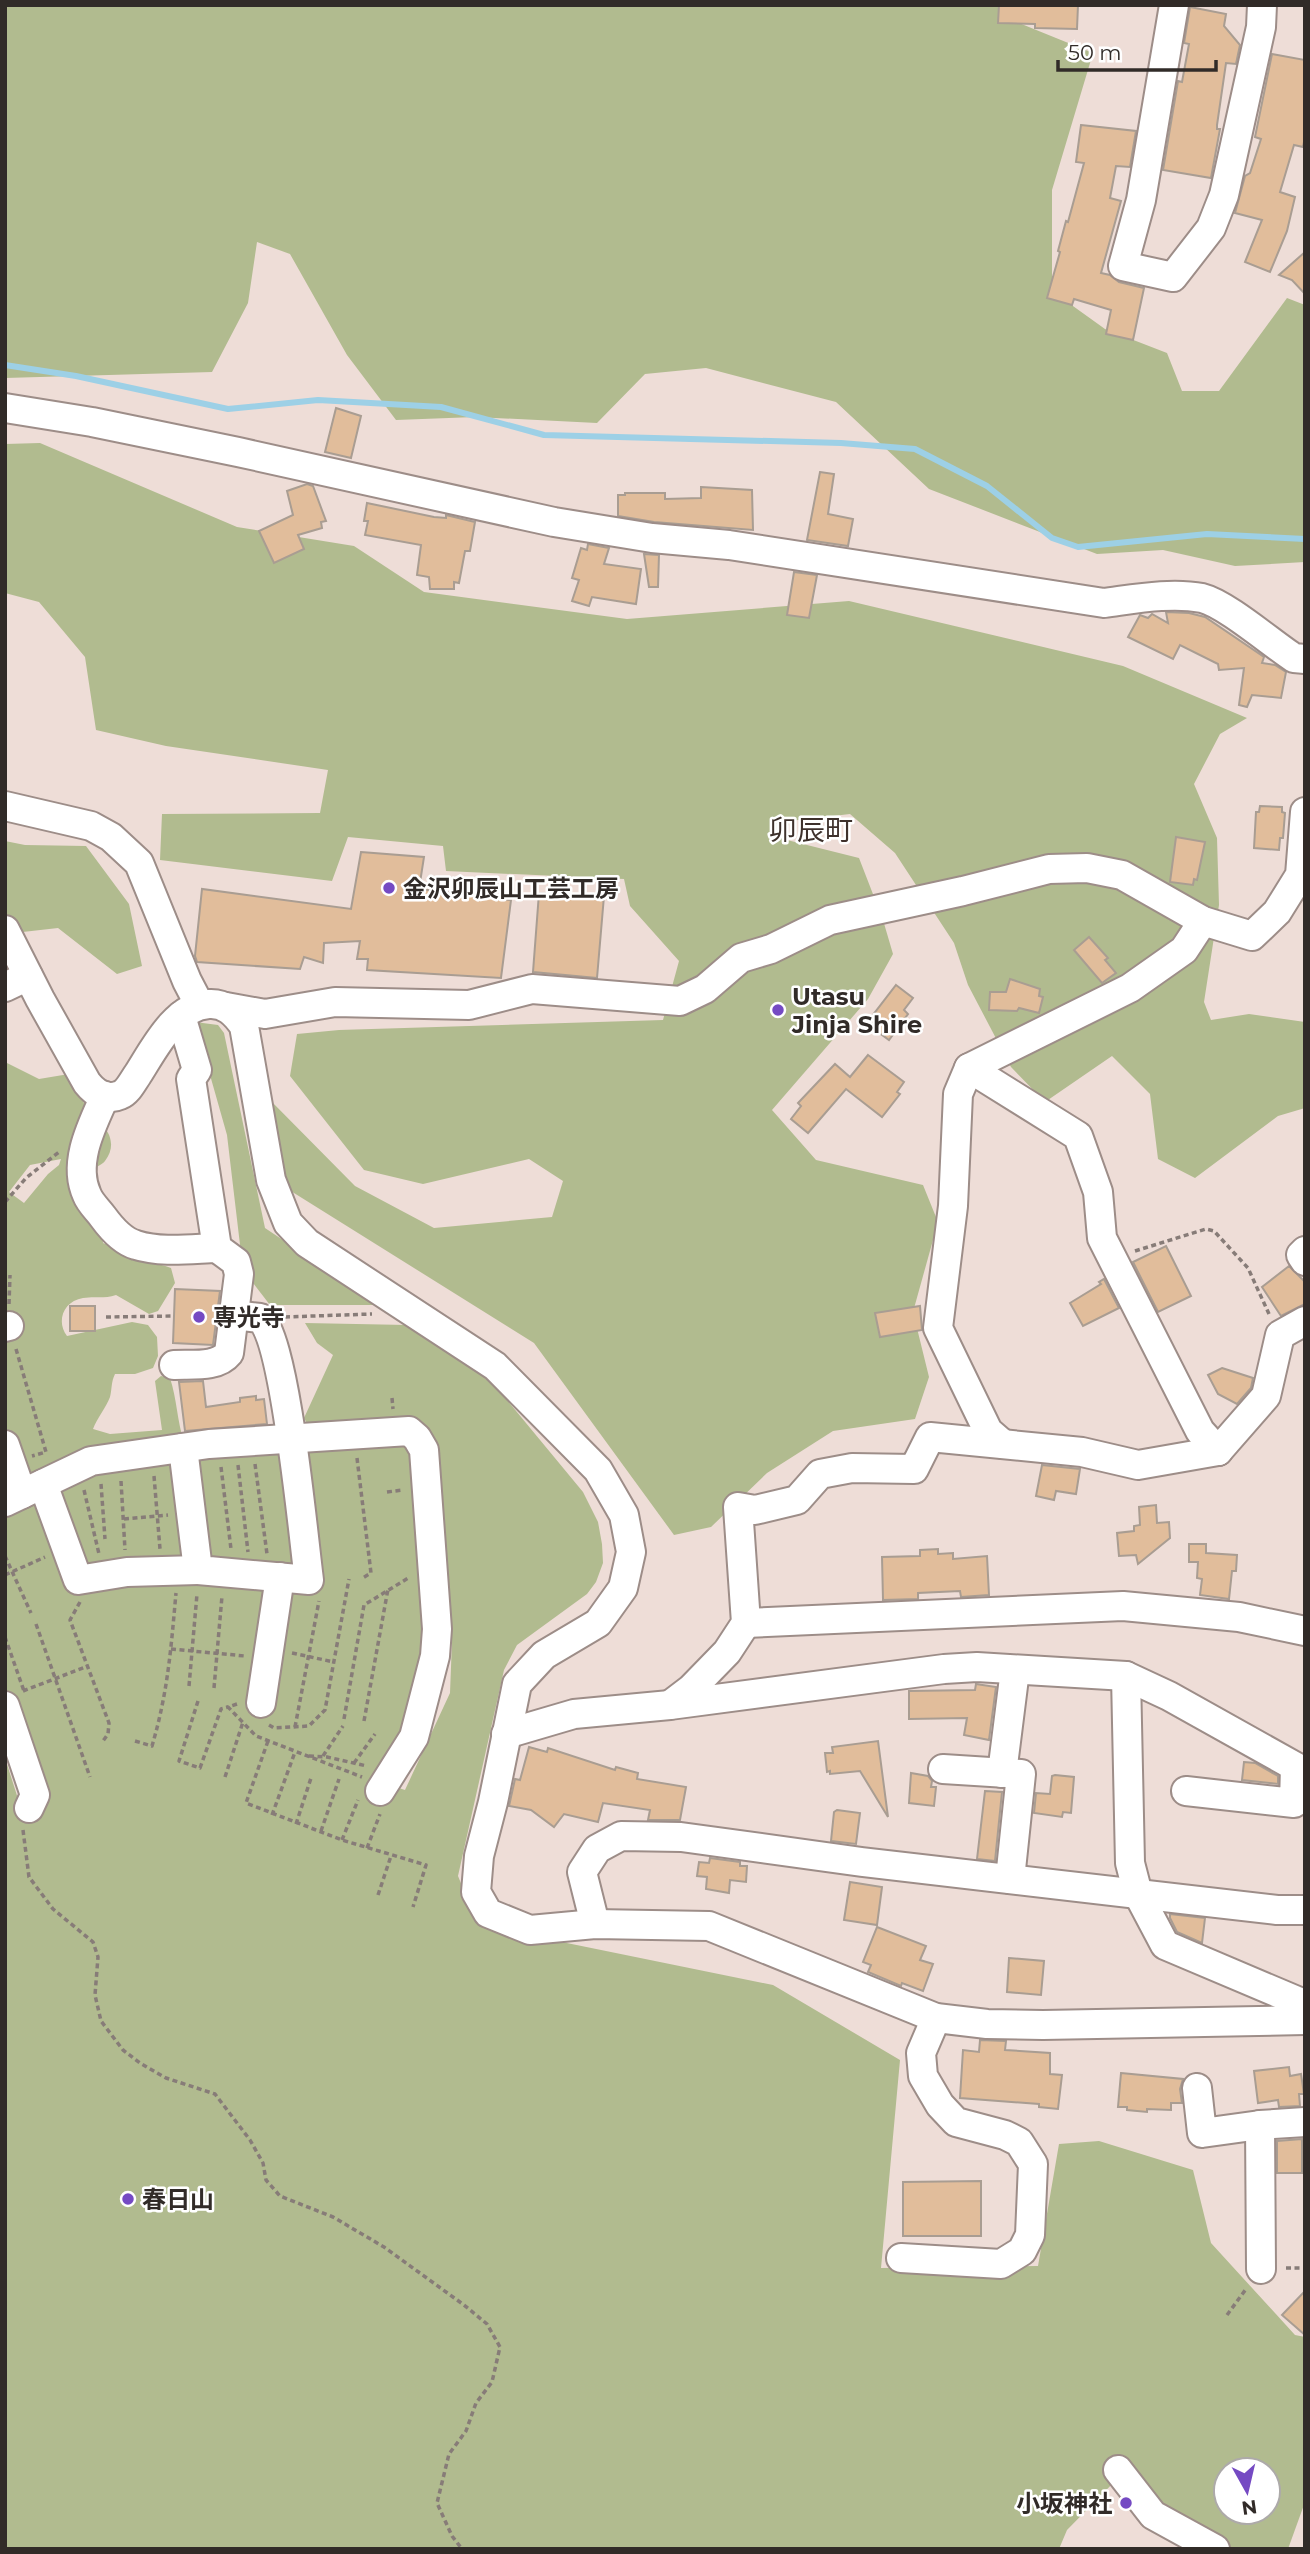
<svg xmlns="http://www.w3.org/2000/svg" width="1310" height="2554" viewBox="0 0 1310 2554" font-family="Montserrat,'Noto Sans JP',sans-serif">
	<rect width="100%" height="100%" fill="#eeddd7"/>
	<!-- green -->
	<g fill="#b1bb8f" fill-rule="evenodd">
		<polygon points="5,5 1010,5 1019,23 1093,53 1052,190 1052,291 1105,329 1167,353 1182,391 1219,391 1287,298 1305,305 1305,562 1235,566 1163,550 1097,554 929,489 836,402 706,368 645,374 597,423 475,417 396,420 347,355 290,254 257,242 248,303 212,372 5,378"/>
		<polygon points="40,443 237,527 354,546 424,592 627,619 849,601 1123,666 1247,718 1220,734 1194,784 1217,838 1219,905 1204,1002 1211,1020 1249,1014 1305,1022 1305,1108 1278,1116 1195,1178 1158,1159 1150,1094 1112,1056 1045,1102 1011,1067 968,985 954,943 895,853 850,814 790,821 783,839 859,858 883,920 893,954 868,999 772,1110 816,1160 923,1185 938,1222 913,1312 929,1377 915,1419 833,1431 767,1473 711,1527 674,1535 534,1343 278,1183 269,1099 355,1186 434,1228 552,1217 563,1181 529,1159 423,1184 364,1170 290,1076 297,1034 339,1030 663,1020 679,961 630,906 624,879 446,871 443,846 348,837 332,881 160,860 162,814 320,813 328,770 166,746 96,730 85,657 39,602 5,593 5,444"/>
		<polygon points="5,841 25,845 86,846 129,904 142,966 117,974 58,928 5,934"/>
		<polygon points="195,1022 218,1025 224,1033 265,1228 380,1305 270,1305 243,1270 227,1135"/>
		<path d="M5 1062 39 1079 75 1073 88 1117C107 1123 119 1143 105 1161 102 1165 94 1168 91 1170L102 1227 103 1243C112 1246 118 1253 127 1257 141 1263 156 1262 171 1268L175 1283 158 1311 149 1314 116 1295C104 1299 95 1296 83 1298 63 1301 56 1322 67 1336L132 1322 148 1325 157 1337 158 1356 153 1368 135 1374H115C111 1382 112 1389 110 1397 106 1408 97 1418 93 1429L110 1434 162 1430 155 1381 161 1376 170 1378C177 1399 177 1421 184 1442L310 1429 304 1418 333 1355 317 1343 305 1323 407 1325 488 1377 583 1492 598 1522 602 1544 603 1563 596 1582 587 1594 517 1645 504 1670 458 1876 478 1925 773 1985 900 2060 881 2268 1038 2266 1059 2144 1099 2141 1193 2170 1211 2243 1295 2335 1305 2337V2502L1288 2549H1222L1120 2476 1067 2530 1059 2549H5V1758L21 1808 29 1796 5 1722ZM61 1159 59 1165 48 1174 24 1203 9 1192 30 1165ZM423 1424 433 1453 441 1564 452 1641 450 1693 405 1790 370 1779 407 1735 431 1619 413 1425ZM1226 2470H1268V2512H1226Z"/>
	</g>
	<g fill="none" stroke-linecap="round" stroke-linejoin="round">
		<!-- stream -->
		<polyline stroke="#9dd0e6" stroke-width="6" points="5,365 76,376 228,409 318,400 441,407 544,435 841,443 915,449 987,486 1052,538 1078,547 1207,534 1305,539"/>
	</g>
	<!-- building -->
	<g fill="#e1bd9b" stroke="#a99d92" stroke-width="2">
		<polygon points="999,5 1078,5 1077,29 1035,28 1035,24 998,23"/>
		<polygon points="1190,7 1226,14 1224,26 1240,45 1236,64 1226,63 1217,125 1217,129 1220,129 1211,178 1163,170 1178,81 1182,82 1189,44 1184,43"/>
		<polygon points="1272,54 1305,60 1305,137 1303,147 1294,145 1280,192 1295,197 1287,231 1270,272 1245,262 1262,220 1235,213 1245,176 1250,173 1261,139 1255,137"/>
		<polygon points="1081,125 1136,131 1130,167 1116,166 1110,198 1121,201 1101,273 1110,275 1119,282 1144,288 1133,340 1106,334 1111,310 1074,299 1072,305 1047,298 1060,252 1058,251 1066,221 1068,222 1084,163 1076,162"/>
		<polygon points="1305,252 1305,294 1292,280 1279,275"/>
		<polygon points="336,408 361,416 351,458 325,452"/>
		<polygon points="820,472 834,474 828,514 853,519 848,546 807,540"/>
		<polygon points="307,484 313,486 326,521 321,522 322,528 298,535 304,549 274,563 259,531 293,515 287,491"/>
		<polygon points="701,487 752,490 753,530 654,522 618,516 618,495 625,495 625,493 665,493 665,499 701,498"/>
		<polygon points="367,503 434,517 446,518 446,515 475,522 470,551 465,551 459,583 454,582 454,589 430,589 429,577 417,575 421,545 365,535 368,521 364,521"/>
		<polygon points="588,544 609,548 604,564 641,569 636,604 592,597 589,606 572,601 579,580 572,578 581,548 587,550"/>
		<polygon points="644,554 659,555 658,587 649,587"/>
		<polygon points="794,572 817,575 809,618 787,615"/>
		<polygon points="1166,612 1189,613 1205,617 1264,657 1262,663 1275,665 1286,672 1281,698 1252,695 1247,707 1239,705 1244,668 1219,670 1218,664 1180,645 1173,659 1128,637 1140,615 1148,618 1152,614 1168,623"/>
		<polygon points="1260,806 1282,807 1282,812 1285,813 1283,838 1280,838 1279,850 1254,848 1256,812 1259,812"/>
		<polygon points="1176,837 1205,842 1197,880 1194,879 1193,885 1170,882"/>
		<polygon points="361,852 424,857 419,889 511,900 501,978 367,970 368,959 357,959 360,941 324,943 323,963 304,957 300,969 197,962 195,956 202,889 351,909"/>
		<polygon points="539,893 604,896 597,978 533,972"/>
		<polygon points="1089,937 1108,958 1105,960 1116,973 1102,983 1074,950"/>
		<polygon points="1010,979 1040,989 1039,996 1043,997 1039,1013 1019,1008 1017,1011 989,1010 990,992 1006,992"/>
		<polygon points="896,985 913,998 904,1010 908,1014 889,1040 874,1029 876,1026 869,1020"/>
		<polygon points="868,1055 904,1082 897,1092 900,1094 882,1117 846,1089 808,1133 791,1119 801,1106 798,1103 835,1064 850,1077"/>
		<polygon points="1166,1246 1191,1296 1158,1312 1133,1262"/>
		<polygon points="1289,1266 1305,1282 1305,1304 1281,1316 1262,1287"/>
		<polygon points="1104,1279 1119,1308 1083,1326 1070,1303 1101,1284 1099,1282"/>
		<polygon points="175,1289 220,1291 213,1345 173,1343"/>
		<rect x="70" y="1306" width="25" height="25"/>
		<polygon points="920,1306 922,1330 880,1337 875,1313"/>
		<polygon points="1222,1368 1253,1378 1251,1388 1237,1404 1218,1394 1208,1375"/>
		<polygon points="203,1381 206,1407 240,1402 240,1398 256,1396 256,1400 264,1399 267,1424 185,1431 179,1382"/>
		<polygon points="1042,1465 1080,1469 1076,1494 1056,1491 1054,1500 1036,1496"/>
		<polygon points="1156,1505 1157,1523 1169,1522 1170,1538 1138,1564 1136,1555 1119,1556 1117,1533 1134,1531 1134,1526 1140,1525 1139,1507"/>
		<polygon points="1189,1544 1206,1544 1206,1553 1237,1555 1236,1571 1232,1571 1229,1599 1200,1595 1202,1579 1197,1578 1198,1562 1189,1562"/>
		<polygon points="938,1549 938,1554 953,1553 953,1559 987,1556 989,1595 961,1597 960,1591 918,1593 918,1599 883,1600 882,1557 920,1556 920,1550"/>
		<polygon points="976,1684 996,1687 989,1740 964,1735 967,1718 909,1719 909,1691 975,1690"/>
		<polygon points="878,1741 888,1817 860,1771 830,1774 830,1771 827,1772 825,1753 833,1753 832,1747"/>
		<polygon points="529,1747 547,1752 548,1748 615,1770 616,1767 638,1773 637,1779 686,1787 680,1820 648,1820 650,1810 603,1803 598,1822 564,1814 554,1827 531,1810 509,1806 515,1779 520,1780"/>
		<polygon points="1244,1762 1255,1763 1278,1776 1278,1784 1242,1780"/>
		<polygon points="911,1773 928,1776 932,1781 931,1787 936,1787 934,1806 909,1803"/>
		<polygon points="1055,1775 1074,1777 1071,1813 1063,1812 1062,1817 1034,1813 1036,1793 1050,1794 1052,1776"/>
		<polygon points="985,1791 1002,1792 995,1861 977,1859"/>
		<polygon points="837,1810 860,1813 856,1844 831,1841 834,1812"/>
		<polygon points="710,1858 740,1862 740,1866 747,1866 746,1882 730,1880 729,1893 706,1889 707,1877 697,1876 699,1862 709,1863"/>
		<polygon points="850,1882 882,1887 877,1925 844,1920"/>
		<polygon points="1170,1914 1205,1918 1202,1943 1177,1932 1170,1918"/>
		<polygon points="877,1927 926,1946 920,1960 933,1964 923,1991 902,1983 901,1986 868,1972 871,1965 863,1962"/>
		<polygon points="1009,1958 1044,1961 1041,1995 1007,1992"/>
		<polygon points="980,2040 1006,2041 1005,2050 1050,2053 1050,2074 1062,2075 1058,2109 1039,2107 1039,2104 960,2098 963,2050 979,2052"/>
		<polygon points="1289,2067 1290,2076 1301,2074 1304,2094 1299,2094 1300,2106 1279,2107 1278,2100 1258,2103 1254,2071"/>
		<polygon points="1121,2073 1183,2079 1180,2089 1182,2103 1171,2103 1171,2110 1147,2109 1147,2112 1127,2110 1127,2107 1118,2107"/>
		<polygon points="1302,2139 1302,2173 1277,2173 1277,2141"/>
		<polygon points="981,2181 981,2236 903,2236 903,2182"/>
		<polygon points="1305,2291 1305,2335 1282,2315"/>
	</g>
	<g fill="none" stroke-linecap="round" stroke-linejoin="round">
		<defs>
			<g id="minor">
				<polyline points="1174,5 1141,200 1123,266 1173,277 1211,228 1224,195 1261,27 1262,5"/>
				<path d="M5 408 92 422 238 452 554 522 652 538 729 545 1104 603C1135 599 1171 592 1202 598 1226 604 1271 643 1294 658L1305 659"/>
				<polyline points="5,806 91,826 111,837 139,863 187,981 199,1004"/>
				<path d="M5 930 40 999 87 1083C95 1093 107 1101 120 1095 128 1092 133 1081 138 1074 154 1049 175 1006 209 1004 225 1003 235 1013 244 1026L271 1180 288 1223 307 1243 495 1366 598 1470 624 1515 631 1552 623 1588 598 1623 544 1655 517 1684 493 1802 479 1856 476 1892 488 1913 530 1930 595 1924 709 1926 936 2018 987 2024 1043 2025 1305 2020"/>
				<polyline points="5,987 28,976"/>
				<polyline points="226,1007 265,1014 335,1002 469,1005 532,989 680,1001 705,989 741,958 771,949 830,920 963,891 1049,869 1087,868 1122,875 1203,921 1252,936 1277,912 1300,875 1305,812"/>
				<polyline points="969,1068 1078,1136 1098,1192 1102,1238 1200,1431 1218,1451"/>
				<path d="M105 1096C92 1125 72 1163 87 1195 90 1203 98 1210 103 1217 111 1228 122 1241 136 1245 161 1253 190 1249 217 1248"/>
				<polyline points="1305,1251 1301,1255 1305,1261"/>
				<polyline points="5,1327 9,1326"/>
				<path d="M174 1365C192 1364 217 1368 229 1353L239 1274 236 1262 217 1248 191 1079 197 1070 181 1016"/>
				<polyline points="1003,1444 988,1431 938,1328 953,1206 958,1094 969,1068 1130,988 1184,950 1203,921"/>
				<polyline points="5,1445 22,1494"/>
				<path d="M183 1448 198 1570 309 1580C303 1535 286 1342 260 1318L234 1315"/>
				<polyline points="1218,1451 1266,1396 1280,1335 1305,1321"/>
				<polyline points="43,1484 78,1580 127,1572 198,1570"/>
				<polyline points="5,1502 91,1461 209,1444 409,1431 417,1438 424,1450 437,1629 435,1656 414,1737 380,1791"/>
				<polyline points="746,1623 1123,1606 1239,1617 1305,1631"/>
				<polyline points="1126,1676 1130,1863 1138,1894 1165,1945 1297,2001 1300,2020"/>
				<polyline points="261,1703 280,1577"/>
				<polyline points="670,1705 691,1689 727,1652 746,1623 738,1507 755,1510 797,1500 820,1474 852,1468 914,1469 930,1437 1082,1452 1138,1465 1218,1451"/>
				<polyline points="5,1706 35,1795 29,1808"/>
				<polyline points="506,1734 574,1714 670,1705 944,1669 977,1667 1126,1676 1169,1696 1305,1772"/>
				<polyline points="943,1769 1021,1774 1010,1879"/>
				<polyline points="1002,1773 1015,1670"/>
				<polyline points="1186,1791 1294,1803 1295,1767"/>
				<polyline points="595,1924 582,1872 597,1849 621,1836 681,1837 862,1862 1138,1894 1277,1910 1305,1910"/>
				<polyline points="1197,2088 1202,2133 1260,2125 1305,2122"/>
				<polyline points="1260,2125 1261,2269"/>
				<polyline points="901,2258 1001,2264 1022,2251 1030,2235 1033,2164 1019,2142 1005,2135 956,2122 940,2105 923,2076 921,2053 936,2018"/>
				<polyline points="1118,2470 1153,2515 1215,2549"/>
			</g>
		</defs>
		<!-- minor casing -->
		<use href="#minor" stroke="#9d8d88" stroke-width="32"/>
		<!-- path -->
		<g stroke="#877c78" stroke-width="3.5" stroke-dasharray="5 3.5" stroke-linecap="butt">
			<polyline points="5,1202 26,1178 59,1152"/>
			<polyline points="1135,1251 1206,1229 1214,1231 1248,1268 1269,1314"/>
			<polyline points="9,1304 10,1275"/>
			<polyline points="106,1317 174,1316"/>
			<polyline points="285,1317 372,1314"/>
			<polyline points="16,1349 46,1452 32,1456"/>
			<polyline points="392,1398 393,1409"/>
			<polyline points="357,1458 371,1573 361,1579"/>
			<polyline points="255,1464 267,1554"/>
			<polyline points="238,1465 248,1552"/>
			<polyline points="221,1467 231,1549"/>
			<polyline points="154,1476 160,1549"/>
			<polyline points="121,1481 125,1550"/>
			<polyline points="101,1484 105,1539"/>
			<polyline points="84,1490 99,1554"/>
			<polyline points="387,1492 403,1490"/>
			<polyline points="124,1519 168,1515"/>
			<polyline points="5,1556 31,1613"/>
			<polyline points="5,1575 45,1557"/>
			<polyline points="80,1602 70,1620 109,1723 108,1734 103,1741"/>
			<polyline points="36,1624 90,1777"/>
			<polyline points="5,1637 24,1691"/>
			<polyline points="171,1649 245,1656"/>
			<polyline points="292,1653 334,1662"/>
			<polyline points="189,1686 197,1594"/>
			<polyline points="214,1688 222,1596"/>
			<polyline points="23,1691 88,1666"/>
			<polyline points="198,1701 179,1761 200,1768 221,1709 228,1707"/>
			<polyline points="237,1704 228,1707 256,1736 362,1777"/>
			<polyline points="344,1719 364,1605 410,1577"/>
			<polyline points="364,1721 388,1589"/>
			<polyline points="269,1725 274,1728 309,1726 325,1710 349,1579"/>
			<polyline points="295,1727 319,1601"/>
			<path d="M135 1741 152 1746C168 1692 171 1648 176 1593"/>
			<polyline points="268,1741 246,1803 342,1840 426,1865 413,1907"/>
			<polyline points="309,1756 327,1757 367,1766"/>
			<polyline points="323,1756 343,1726"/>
			<polyline points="354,1763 375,1734"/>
			<polyline points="225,1777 243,1722"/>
			<polyline points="272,1815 295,1752"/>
			<polyline points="296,1824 311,1778"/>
			<polyline points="23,1830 29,1877 53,1909 93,1942 98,1957 95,1995 101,2021 123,2050 140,2063 166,2078 215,2094 250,2140 263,2163 266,2180 280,2196 333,2217 384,2247 464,2305 487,2324 500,2347 492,2382 476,2403 466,2431 449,2454 437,2503 452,2536 462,2549"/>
			<polyline points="321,1831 339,1779"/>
			<polyline points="342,1840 358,1800"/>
			<polyline points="367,1848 380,1814"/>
			<polyline points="378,1895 391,1856"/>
			<polyline points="1286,2268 1305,2268"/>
			<polyline points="1227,2315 1246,2289"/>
		</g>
		<!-- minor -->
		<use href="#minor" stroke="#fff" stroke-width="28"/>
	</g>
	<!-- markers -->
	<g fill="#754ac3" stroke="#fff" stroke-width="2.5">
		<circle cx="389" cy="888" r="7"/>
		<circle cx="778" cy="1010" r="7"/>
		<circle cx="199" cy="1317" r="7"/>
		<circle cx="128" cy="2199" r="7"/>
		<circle cx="1126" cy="2503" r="7"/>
	</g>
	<g text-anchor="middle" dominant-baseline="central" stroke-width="5" stroke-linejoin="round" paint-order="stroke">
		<!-- poi labels -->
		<g font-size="24" font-weight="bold" fill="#312b28" stroke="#fff" text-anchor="start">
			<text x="403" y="888">金沢卯辰山工芸工房</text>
			<text x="792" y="996">Utasu<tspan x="792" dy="28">Jinja Shire</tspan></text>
			<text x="213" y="1317">専光寺</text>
			<text x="142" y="2199">春日山</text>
			<text x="1112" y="2503" text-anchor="end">小坂神社</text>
		</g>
		<!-- quarter labels -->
		<g font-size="28" fill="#3e312c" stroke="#fff">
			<text x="811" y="830">卯辰町</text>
		</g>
	</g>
	<!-- border -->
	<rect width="1310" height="2554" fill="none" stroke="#312b28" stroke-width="14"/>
	<!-- north arrow -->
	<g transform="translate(1247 2491) rotate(172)"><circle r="33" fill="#ffffff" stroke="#adaaa9" stroke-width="2"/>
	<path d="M0-5L12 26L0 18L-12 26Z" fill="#754ac3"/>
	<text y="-10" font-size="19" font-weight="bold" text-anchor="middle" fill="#312b28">N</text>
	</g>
	<!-- scale -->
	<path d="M1058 60v10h158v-10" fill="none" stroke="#312b28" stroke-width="3.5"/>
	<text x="1068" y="60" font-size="21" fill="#312b28" stroke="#ffffff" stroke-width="5" paint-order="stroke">50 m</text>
</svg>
